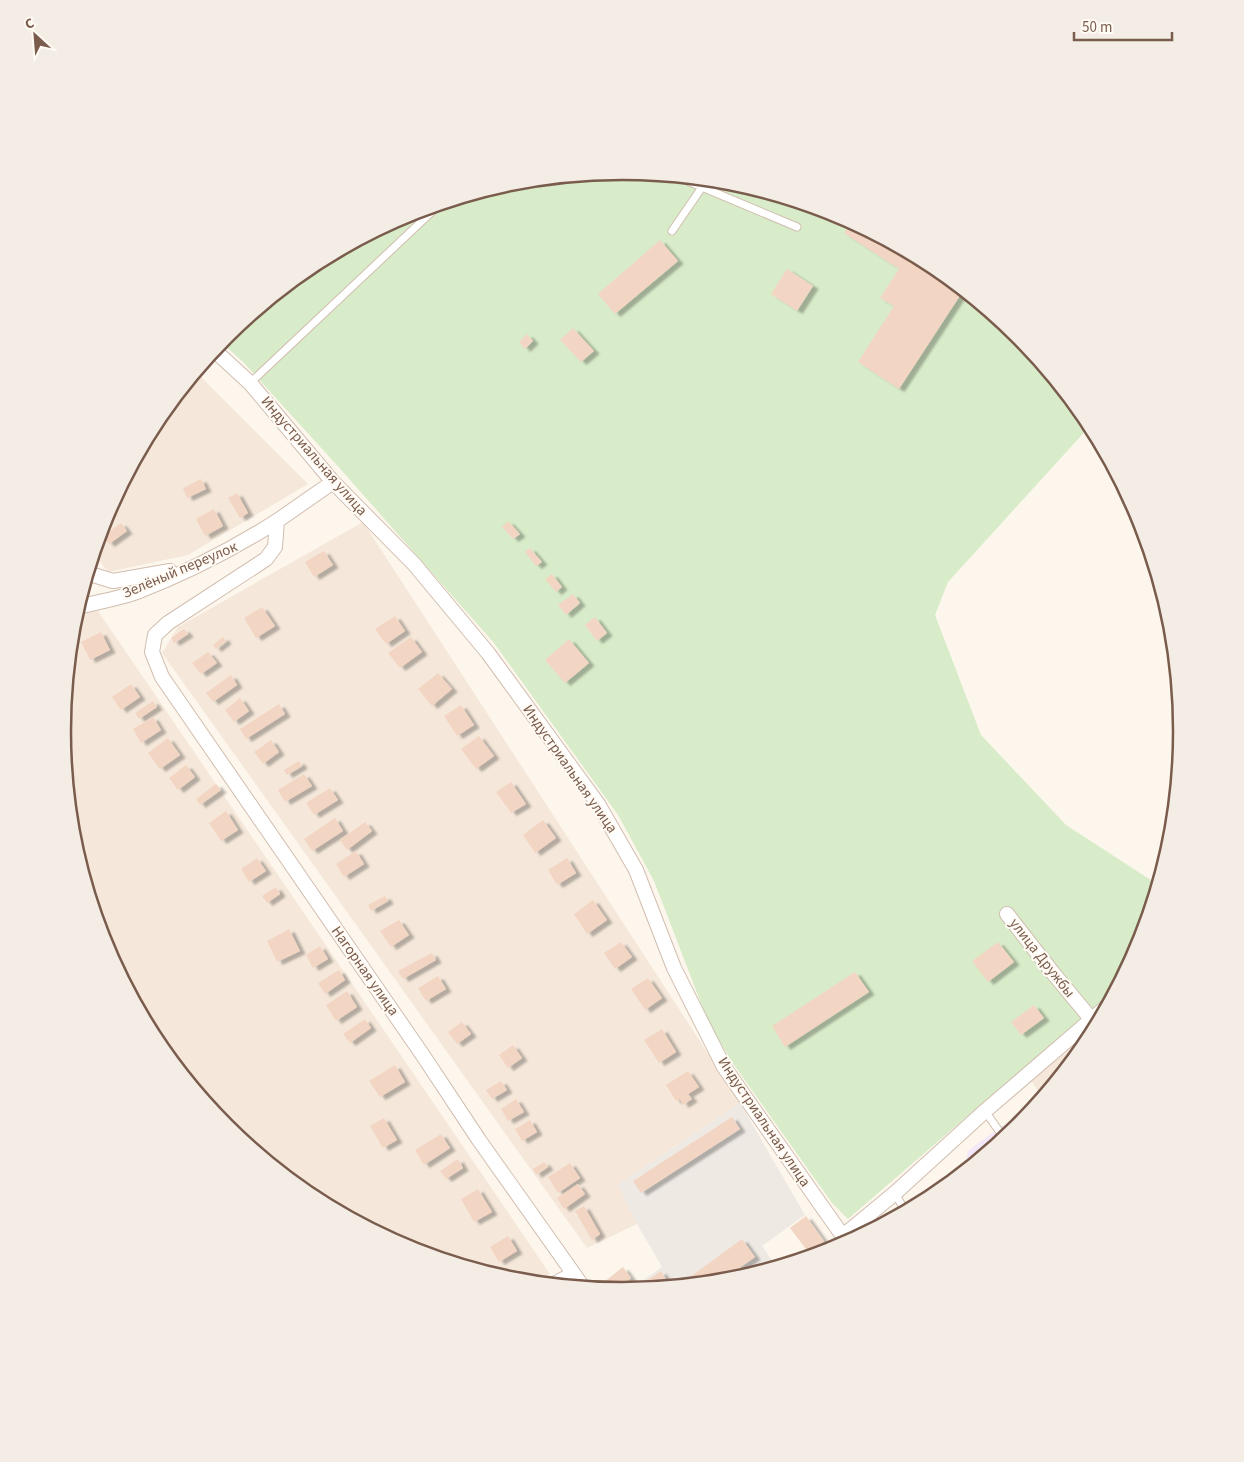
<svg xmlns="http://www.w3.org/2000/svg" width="1244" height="1462" viewBox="0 0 1244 1462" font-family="'Source Sans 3',sans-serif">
	<defs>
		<filter id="shadow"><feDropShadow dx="5.5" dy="3" stdDeviation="1" flood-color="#0004"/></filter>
	</defs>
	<rect width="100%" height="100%" fill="#fdf6ec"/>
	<!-- residential -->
	<g fill="#f5e8da">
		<polygon points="196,372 308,484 188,555 108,572 94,554 105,517 157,420"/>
		<polygon points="363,522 740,1103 618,1185 637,1224 587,1248 162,653 178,627"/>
		<polygon points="83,589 550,1274 534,1282 513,1280 408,1248 311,1196 226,1126 157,1042 105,945 73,840 63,731 73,622"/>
		<polygon points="1090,1036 1087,1042 1042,1097 1030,1079"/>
	</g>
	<!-- industrial -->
	<polygon fill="#efe9e4" points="740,1103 805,1215 762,1246 776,1266 731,1280 629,1290 662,1267 637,1224 618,1185"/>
	<!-- education -->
	<polygon fill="#f3e8fa" points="1003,1125 1009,1134 933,1196 923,1202 966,1164 968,1151"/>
	<!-- green -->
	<polygon fill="#d8ecc9" points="622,172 731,182 836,214 933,266 1018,336 1090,426 948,582 935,615 981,735 1066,825 1157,884 1139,945 1115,989 848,1219 832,1203 734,1065 709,1024 654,881 618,815 494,643 335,463 242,361 221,342 227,335 311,266 408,214 513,182"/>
	<!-- building -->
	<g fill="#f3d5c3" filter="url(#shadow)">
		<polygon points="851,222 933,266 963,291 899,389 858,362 894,306 880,298 899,269 844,233"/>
		<polygon points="660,240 678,261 615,314 598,294"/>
		<polygon points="787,269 813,286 797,311 771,294"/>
		<polygon points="573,328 594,351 581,362 560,340"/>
		<polygon points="527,334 533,341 525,349 519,342"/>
		<polygon points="201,479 206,489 187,498 183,488"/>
		<polygon points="237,493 248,513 240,518 228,498"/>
		<polygon points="214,509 223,526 205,536 196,519"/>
		<polygon points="508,521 520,534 513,539 502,527"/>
		<polygon points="121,523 127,531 109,544 103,536"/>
		<polygon points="530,548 542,562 536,566 525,552"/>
		<polygon points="324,551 333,565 314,577 305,562"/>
		<polygon points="552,574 562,587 556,592 545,579"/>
		<polygon points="573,594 580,603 566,615 558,605"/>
		<polygon points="262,607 275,626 256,638 244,618"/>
		<polygon points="395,616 405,631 386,644 375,629"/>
		<polygon points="595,617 607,633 597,641 585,625"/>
		<polygon points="184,629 188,634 174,643 171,638"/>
		<polygon points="101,632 110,650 90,660 81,642"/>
		<polygon points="223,637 226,641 216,649 213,645"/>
		<polygon points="411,637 422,652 400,668 388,653"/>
		<polygon points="569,639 589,663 565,683 545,660"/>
		<polygon points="208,652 217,663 201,674 192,663"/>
		<polygon points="438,673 452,689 432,706 418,689"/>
		<polygon points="231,675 237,685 213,702 206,693"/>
		<polygon points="131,684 140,697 121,710 112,697"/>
		<polygon points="240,698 249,711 234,722 225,710"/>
		<polygon points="153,701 157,707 139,719 135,713"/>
		<polygon points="279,704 285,714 246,739 240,729"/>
		<polygon points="461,705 474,725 457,736 444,716"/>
		<polygon points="153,717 161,730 141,743 133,729"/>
		<polygon points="479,736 494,756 476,769 461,749"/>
		<polygon points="168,738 180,755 160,769 148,753"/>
		<polygon points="271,740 279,752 263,764 254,752"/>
		<polygon points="299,761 302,766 287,775 284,770"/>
		<polygon points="186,765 195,777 178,790 169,778"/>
		<polygon points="304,774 312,786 285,802 278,790"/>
		<polygon points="511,782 526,804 511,813 496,792"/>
		<polygon points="216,784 221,790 200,805 196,799"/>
		<polygon points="330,788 338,800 314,815 306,803"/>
		<polygon points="226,811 238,830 221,841 209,823"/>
		<polygon points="335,818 343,831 312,851 304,839"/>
		<polygon points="543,820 556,838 535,853 523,835"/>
		<polygon points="365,822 372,831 347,850 340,840"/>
		<polygon points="356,851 364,864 344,877 336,864"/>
		<polygon points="257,858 266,871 249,882 241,869"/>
		<polygon points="567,858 576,873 557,885 548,870"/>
		<polygon points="276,887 280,894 267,903 262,896"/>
		<polygon points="385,896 388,901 371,911 368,905"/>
		<polygon points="593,900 607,920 587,934 574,914"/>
		<polygon points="399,920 409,935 391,947 380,931"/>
		<polygon points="289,929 300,951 277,962 267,941"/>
		<polygon points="621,942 632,957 615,969 604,953"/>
		<polygon points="998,942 1014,962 988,982 972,961"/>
		<polygon points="320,946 328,959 313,968 306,955"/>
		<polygon points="432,953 436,960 403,979 398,971"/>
		<polygon points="339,970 345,980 325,994 318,983"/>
		<polygon points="855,972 869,992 785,1047 772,1026"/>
		<polygon points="438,976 446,989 426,1001 418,988"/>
		<polygon points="648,978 662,998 645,1010 631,989"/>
		<polygon points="347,991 357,1007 336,1021 326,1005"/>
		<polygon points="1034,1005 1044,1018 1021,1035 1011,1022"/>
		<polygon points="365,1019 371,1028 350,1043 343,1034"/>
		<polygon points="462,1022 471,1034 457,1044 448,1032"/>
		<polygon points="662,1029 676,1052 659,1063 644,1040"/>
		<polygon points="513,1045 522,1058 508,1068 499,1055"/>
		<polygon points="395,1065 405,1082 380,1097 369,1081"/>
		<polygon points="688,1071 699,1087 688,1094 692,1099 683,1105 680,1099 676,1101 666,1085"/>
		<polygon points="501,1081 507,1090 492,1099 486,1090"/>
		<polygon points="516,1099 524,1112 508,1121 501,1109"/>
		<polygon points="732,1117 740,1129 641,1193 633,1181"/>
		<polygon points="384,1118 397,1140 383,1148 370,1126"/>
		<polygon points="530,1120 537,1132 522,1141 515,1129"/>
		<polygon points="441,1134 450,1148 424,1165 415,1150"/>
		<polygon points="458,1159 463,1168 446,1179 440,1171"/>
		<polygon points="544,1162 548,1167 536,1175 533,1169"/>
		<polygon points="570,1163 580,1178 558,1193 548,1177"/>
		<polygon points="578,1184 585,1194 564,1209 557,1198"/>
		<polygon points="478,1189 492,1212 474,1222 461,1199"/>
		<polygon points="584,1206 600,1234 592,1240 575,1211"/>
		<polygon points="806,1216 824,1241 809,1253 790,1228"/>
		<polygon points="508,1236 517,1251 499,1262 490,1247"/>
		<polygon points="742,1239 755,1257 721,1281 679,1285"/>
		<polygon points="623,1267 631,1278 616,1290 610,1289 604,1282"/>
		<polygon points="661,1271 670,1286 647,1288 643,1283"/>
	</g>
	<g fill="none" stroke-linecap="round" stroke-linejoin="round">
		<defs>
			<g id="service">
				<polyline points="678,177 797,227"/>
				<polyline points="672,231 707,180"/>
				<polyline points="250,383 439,205"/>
				<polyline points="985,1111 1004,1138"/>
				<polyline points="895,1193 905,1211"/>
			</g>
			<g id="minor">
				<polyline points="214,350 250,383 333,482 414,564 488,653 598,804 636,870 674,968 724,1067 847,1242"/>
				<polyline points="333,482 277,521 275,547 266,559 168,623 155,635 152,652 162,677 422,1054 479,1140 583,1287"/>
				<polyline points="89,571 90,574 113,581 170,571"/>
				<path d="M78 607C97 602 118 599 137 592 186 573 233 549 277 521"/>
				<polyline points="1007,914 1053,973 1092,1020 1098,1022"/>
				<polyline points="843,1236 895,1193 985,1111 1106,1007"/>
				<polyline points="554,1284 573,1274"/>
			</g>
		</defs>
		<!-- service casing -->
		<use href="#service" stroke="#d1beb0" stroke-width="9"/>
		<!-- minor casing -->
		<use href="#minor" stroke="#d1beb0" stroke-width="16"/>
		<!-- service -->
		<use href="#service" stroke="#fff" stroke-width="7"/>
		<!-- minor -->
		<use href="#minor" stroke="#fff" stroke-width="14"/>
	</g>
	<g text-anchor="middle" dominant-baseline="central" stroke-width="4" stroke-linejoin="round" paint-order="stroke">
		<!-- street labels -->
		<g font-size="15" fill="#7a5c4d" stroke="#fffaf3">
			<text transform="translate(314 456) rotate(49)">Индустриальная улица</text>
			<text transform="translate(180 570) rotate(-23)">Зелёный переулок</text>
			<text transform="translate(570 769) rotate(55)">Индустриальная улица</text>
			<text transform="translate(1042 958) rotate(52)">улица Дружбы</text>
			<text transform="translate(365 971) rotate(55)">Нагорная улица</text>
			<text transform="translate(764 1122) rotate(56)">Индустриальная улица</text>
		</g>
	</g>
	<!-- crop -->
	<path d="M0 0H1244V1462H0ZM71 731a551 551 0 1 1 1102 0a551 551 0 1 1-1102 0Z" fill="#f4ede6" fill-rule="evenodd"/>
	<path fill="none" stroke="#7a5c4d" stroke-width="2.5" d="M71 731a551 551 0 1 1 1102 0a551 551 0 1 1-1102 0Z"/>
	<!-- north arrow -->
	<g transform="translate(35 35) rotate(334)" stroke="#fffaf3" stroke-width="4" paint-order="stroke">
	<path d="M0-4L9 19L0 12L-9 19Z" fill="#7a5c4d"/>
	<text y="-8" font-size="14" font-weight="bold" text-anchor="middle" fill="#7a5c4d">С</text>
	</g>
	<!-- scale -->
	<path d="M1074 32v8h98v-8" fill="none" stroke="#7a5c4d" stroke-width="2.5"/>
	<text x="1082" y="32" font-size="15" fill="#7a5c4d" stroke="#fffaf3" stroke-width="4" paint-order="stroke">50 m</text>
</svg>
